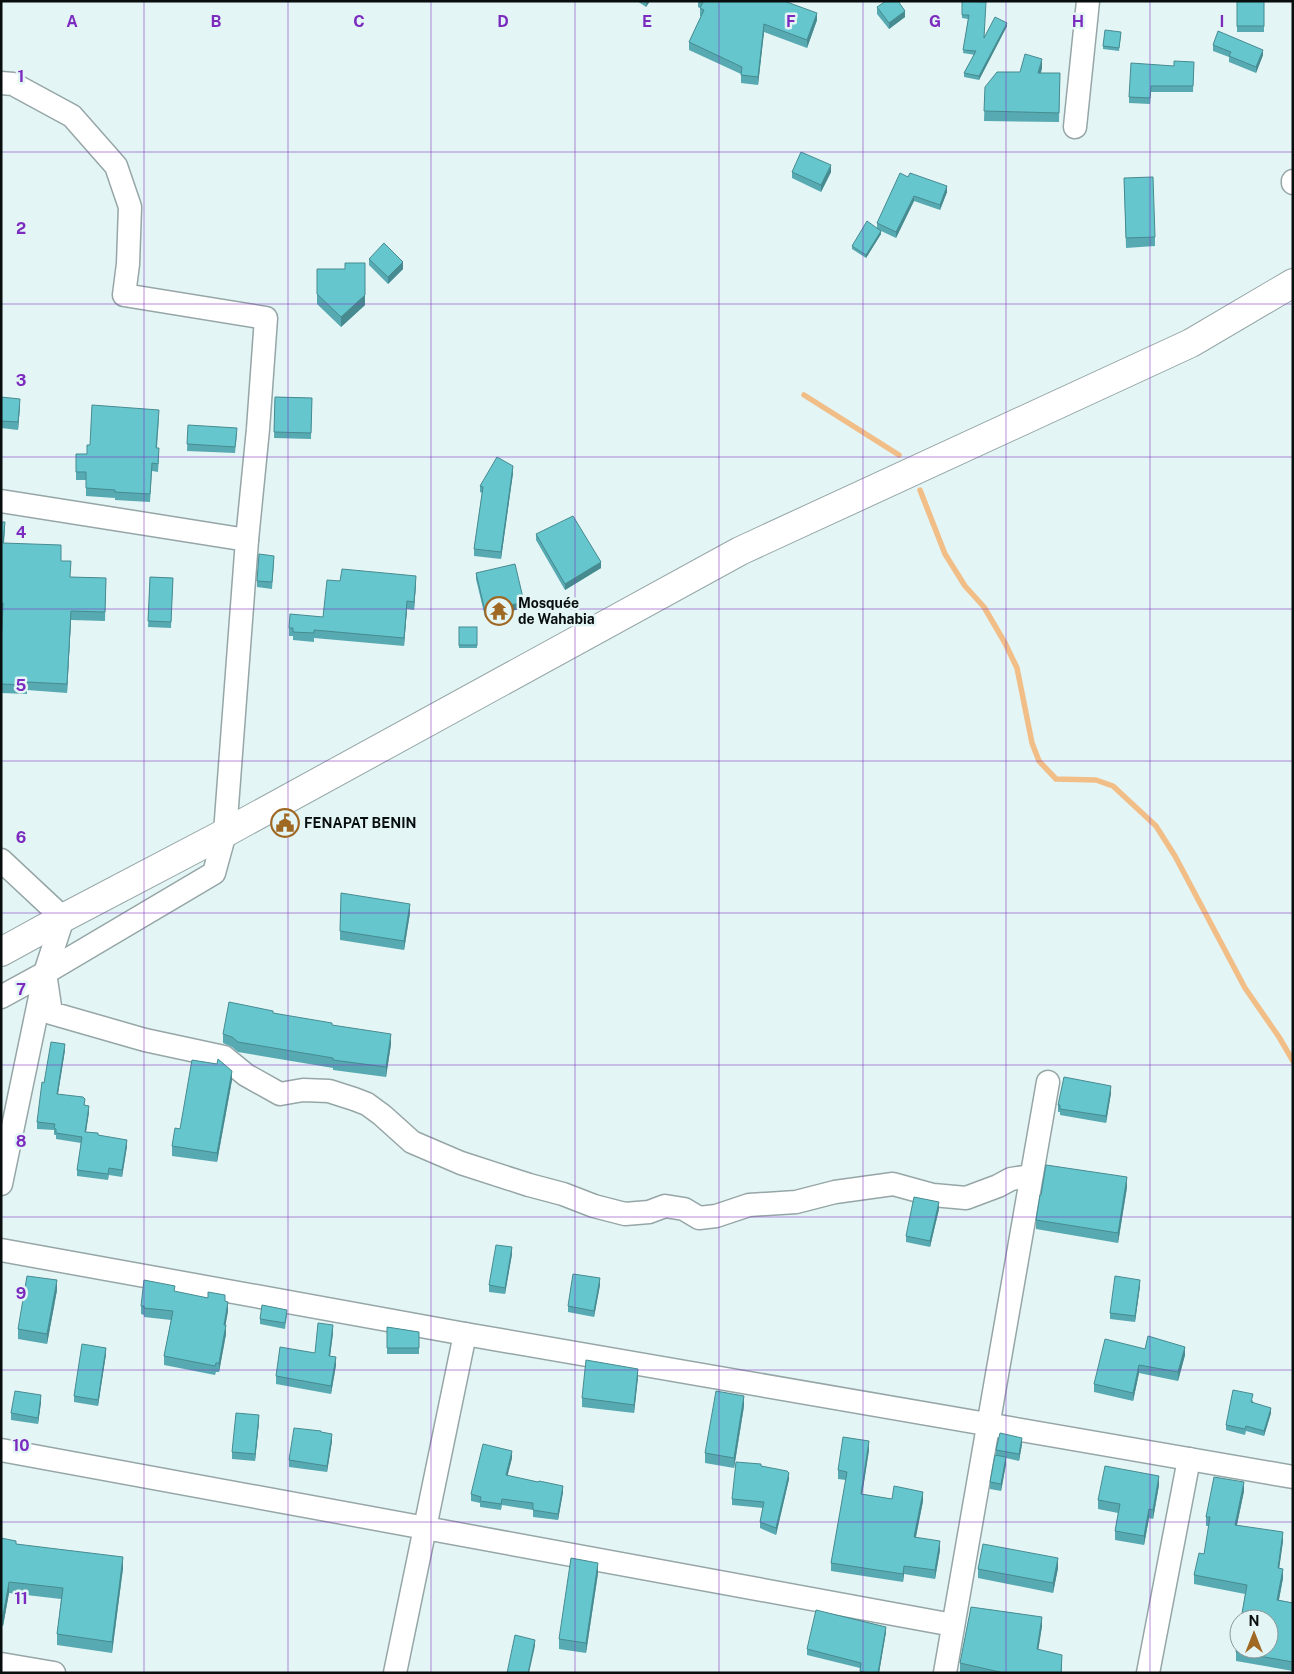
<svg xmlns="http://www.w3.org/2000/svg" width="1294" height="1674" viewBox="0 0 1294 1674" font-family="'Public Sans',sans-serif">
	<rect width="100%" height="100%" fill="#e4f5f6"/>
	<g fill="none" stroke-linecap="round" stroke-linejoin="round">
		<!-- stream -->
		<g stroke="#f1be87" stroke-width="5.5">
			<polyline points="804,395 899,455"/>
			<polyline points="920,490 945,554 965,586 984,607 1005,643 1017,668 1032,743 1039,761 1056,779 1096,780 1113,786 1156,826 1175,856 1245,988 1279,1037 1293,1061"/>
		</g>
		<defs>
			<g id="minor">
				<polyline points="1,83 13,84 72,116 116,166 130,207 128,264 124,295 266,318 258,429 247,540 225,833 214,873 45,973 1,997"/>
				<polyline points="1075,127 1088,1"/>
				<polyline points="1293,183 1293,181"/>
				<polyline points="1,501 247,540"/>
				<polyline points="1,860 63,918 45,973 1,1184"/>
				<polyline points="45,973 51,1013 145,1040 224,1057 246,1075 280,1094 303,1090 329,1091 354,1099 367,1104 382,1115 412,1142 461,1163 529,1185 563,1194 594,1206 625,1214 649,1212 665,1206 684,1209 699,1218 716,1216 749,1205 796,1202 835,1192 893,1184 933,1195 966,1198 998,1186 1011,1179 1031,1176"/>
				<polyline points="1,1250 465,1334 1293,1477"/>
				<polyline points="1,1450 953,1625"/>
				<polyline points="1,1664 54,1673"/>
				<polyline points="395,1673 465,1334"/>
				<polyline points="945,1673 1048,1082"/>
				<polyline points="1148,1673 1189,1459"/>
			</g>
			<polyline id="primary" points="1,952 63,918 225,833 740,551 1191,343 1293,283"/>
		</defs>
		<!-- minor casing -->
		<use href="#minor" stroke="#96a6a7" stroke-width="25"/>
		<!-- primary casing -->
		<use href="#primary" stroke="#96a6a7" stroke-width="30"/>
		<!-- minor -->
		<use href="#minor" stroke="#fff" stroke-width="22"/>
		<!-- primary -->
		<use href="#primary" stroke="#fff" stroke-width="28"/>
	</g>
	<!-- wall -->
	<g fill="#57aab1">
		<polygon points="637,1 650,1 646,7"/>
		<polygon points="698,1 784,1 817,20 807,48 764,32 758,85 741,83 741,74 689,50 689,42 701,16 700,16 700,8 698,7"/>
		<polygon points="962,1 984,37 1007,26 979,80 964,77 964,73 975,55 963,53 968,19 962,18"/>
		<rect x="1237" y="1" width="27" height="31"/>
		<polygon points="877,7 905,17 889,29 877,14"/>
		<polygon points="1121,35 1119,51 1103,49 1103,46"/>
		<polygon points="1213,45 1263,55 1256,73 1229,62 1229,57 1213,51"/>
		<polygon points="1194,62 1193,92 1151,92 1150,104 1129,103 1129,97"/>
		<polygon points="1042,68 1041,73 1060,73 1059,122 984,121 985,87 1020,72"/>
		<polygon points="792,172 831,172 821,192 792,178"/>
		<polygon points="908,177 947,192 940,210 914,201 896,238 879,230 881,234 866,258 852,249 852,246 877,228 877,223"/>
		<polygon points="1124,178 1155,237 1155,246 1126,248"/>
		<polygon points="369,259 403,269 388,284 369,265"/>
		<polygon points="317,269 345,269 365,305 341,327 317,304"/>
		<polygon points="1,397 20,406 18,430 1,428"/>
		<polygon points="275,397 312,398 311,439 274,438"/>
		<polygon points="159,418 157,448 159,456 158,472 152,471 150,502 115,500 115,498 86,496 86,480 76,480 76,454 87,454 90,445"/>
		<polygon points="188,425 237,434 235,453 187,451"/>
		<polygon points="513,473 501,559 474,556 474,549 482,493 480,492 480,486"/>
		<polygon points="1,522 5,531 4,543 61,561 70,577 106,578 105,621 71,620 67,693 27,690 27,694 1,693 1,647 3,612 1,612"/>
		<polygon points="536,534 601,568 565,590 536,540"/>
		<polygon points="274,562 272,589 257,587 257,581"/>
		<polygon points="476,573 524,608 485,617 476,579"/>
		<polygon points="150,577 173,578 171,628 148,627"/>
		<polygon points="340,581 416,584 414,610 407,609 404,646 314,638 314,642 293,640 293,636 289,636 289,628 323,617"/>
		<rect x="459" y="627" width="18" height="21"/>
		<polygon points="410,913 404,950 340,940 340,931"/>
		<polygon points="273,1013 332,1026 391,1044 386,1077 333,1070 333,1068 238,1052 232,1047 223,1043 223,1034"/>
		<polygon points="65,1050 58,1094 85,1105 89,1112 86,1132 98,1135 127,1146 122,1177 109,1175 108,1180 77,1176 77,1170 81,1143 56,1139 56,1135 54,1135 54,1130 37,1129 37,1122 44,1083"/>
		<polygon points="217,1064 232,1080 217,1162 172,1156 172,1146 180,1129"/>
		<polygon points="1111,1093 1106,1123 1060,1115 1060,1112 1058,1112 1058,1105"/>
		<polygon points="1127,1187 1118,1243 1036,1229 1036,1220 1041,1195"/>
		<polygon points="939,1209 930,1247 906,1242 906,1236"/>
		<polygon points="512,1254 505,1294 489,1292 489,1285"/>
		<polygon points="600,1285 594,1317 568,1312 568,1306"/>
		<polygon points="1140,1286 1135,1322 1110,1319 1110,1313"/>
		<polygon points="57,1290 47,1344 18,1339 18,1329"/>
		<polygon points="175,1292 225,1301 228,1311 225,1325 226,1334 219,1372 216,1372 215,1375 164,1365 164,1356 171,1320 144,1317 144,1315 141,1314 141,1306"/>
		<polygon points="287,1315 285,1329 260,1324 260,1319"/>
		<polygon points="387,1327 419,1332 419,1354 387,1354"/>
		<polygon points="333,1333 330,1356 336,1365 331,1394 276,1384 276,1376 315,1353"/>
		<polygon points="1145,1349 1185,1355 1178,1381 1139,1373 1133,1401 1094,1392 1094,1384"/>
		<polygon points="106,1354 98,1406 74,1402 74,1396"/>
		<polygon points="638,1377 634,1413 582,1407 582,1398"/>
		<polygon points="1253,1400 1253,1402 1271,1413 1264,1436 1246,1431 1245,1435 1226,1430 1226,1425"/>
		<polygon points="41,1402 38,1424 11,1420 11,1413"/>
		<polygon points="744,1406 734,1468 705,1463 705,1453"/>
		<polygon points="259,1422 255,1461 232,1459 232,1452"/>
		<polygon points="332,1441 327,1472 289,1467 289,1460"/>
		<polygon points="1022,1444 1019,1461 1006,1458 1006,1464 1001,1491 990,1489 990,1482 996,1456 996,1450"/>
		<polygon points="869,1450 862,1494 892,1499 923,1501 916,1537 940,1550 935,1579 904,1574 903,1582 831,1571 831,1563 846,1480 838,1479 838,1470"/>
		<polygon points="512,1458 507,1476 563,1492 558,1520 533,1517 533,1510 502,1505 501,1510 480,1507 480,1503 471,1501 471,1494"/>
		<polygon points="761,1466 789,1479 776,1535 760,1528 760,1522 763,1508 732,1505 732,1499"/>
		<polygon points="1159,1485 1153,1519 1149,1518 1144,1545 1115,1540 1115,1531 1118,1513 1098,1509 1098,1500"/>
		<polygon points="1244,1491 1237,1525 1283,1541 1279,1568 1283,1578 1279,1600 1293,1603 1293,1671 1236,1661 1236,1652 1245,1594 1194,1584 1194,1575 1204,1554 1209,1526 1206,1526 1206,1517"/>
		<polygon points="1,1538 16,1545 123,1568 112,1653 57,1645 57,1634 61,1599 9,1593 3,1626 1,1626"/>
		<polygon points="1058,1568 1053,1593 978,1578 978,1569"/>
		<polygon points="598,1573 586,1653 559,1649 559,1639"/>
		<polygon points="1042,1626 1038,1650 1062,1664 1062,1673 960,1672 960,1663"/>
		<polygon points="886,1632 879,1673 860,1673 860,1668 807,1655 807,1649"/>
	</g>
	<!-- shaded-wall -->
	<g fill="#478b90">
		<polygon points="646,1 650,1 646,7"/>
		<polygon points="905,11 905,17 889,29 889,23"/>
		<polygon points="817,13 817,20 807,48 807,40"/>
		<polygon points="1007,23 1007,26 979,80 979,76"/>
		<polygon points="764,24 764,32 758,85 758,77"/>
		<polygon points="1263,50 1263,55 1256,73 1256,67"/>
		<polygon points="1042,59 1042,68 1038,82 1038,73"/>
		<polygon points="831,165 831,172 821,192 821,185"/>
		<polygon points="947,186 947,192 940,210 940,205"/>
		<polygon points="914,196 914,201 896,238 896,232"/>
		<polygon points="881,231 881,234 866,258 866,255"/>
		<polygon points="403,262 403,269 388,284 388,277"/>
		<polygon points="365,295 365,305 341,327 341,317"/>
		<polygon points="20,399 20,406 18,430 18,422"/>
		<polygon points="513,466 513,473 501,559 501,552"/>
		<polygon points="601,562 601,568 565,590 565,584"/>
		<polygon points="416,576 416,584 414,610 414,602"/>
		<polygon points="407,601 407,609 404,646 404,638"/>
		<polygon points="524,602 524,608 485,617 485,611"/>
		<polygon points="71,611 71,620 67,693 67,684"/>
		<polygon points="410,904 410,913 404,950 404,941"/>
		<polygon points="391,1034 391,1044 386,1077 386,1067"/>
		<polygon points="65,1044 65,1050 57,1100 57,1094"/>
		<polygon points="232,1071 232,1080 217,1162 217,1153"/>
		<polygon points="1111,1086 1111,1093 1106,1123 1106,1116"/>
		<polygon points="89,1106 89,1112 85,1138 85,1132"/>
		<polygon points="127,1140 127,1146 122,1177 122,1170"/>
		<polygon points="1127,1177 1127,1187 1118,1243 1118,1233"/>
		<polygon points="939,1202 939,1209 930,1247 930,1241"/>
		<polygon points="512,1247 512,1254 505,1294 505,1288"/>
		<polygon points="600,1278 600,1285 594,1317 594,1311"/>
		<polygon points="57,1280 57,1290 47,1344 47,1334"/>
		<polygon points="1140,1280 1140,1286 1135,1322 1135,1316"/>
		<polygon points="228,1302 228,1311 224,1334 224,1325"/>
		<polygon points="226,1325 226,1334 219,1372 219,1363"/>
		<polygon points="333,1325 333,1333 329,1364 329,1356"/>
		<polygon points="1185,1347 1185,1355 1178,1381 1178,1372"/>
		<polygon points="106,1348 106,1354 98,1406 98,1400"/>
		<polygon points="336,1357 336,1365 331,1394 331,1386"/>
		<polygon points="1139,1365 1139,1373 1133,1401 1133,1393"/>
		<polygon points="638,1369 638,1377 634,1413 634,1405"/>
		<polygon points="41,1395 41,1402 38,1424 38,1418"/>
		<polygon points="744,1396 744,1406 734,1468 734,1458"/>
		<polygon points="1271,1408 1271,1413 1264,1436 1264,1431"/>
		<polygon points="259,1415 259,1422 255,1461 255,1454"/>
		<polygon points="332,1434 332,1441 327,1472 327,1466"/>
		<polygon points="1022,1438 1022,1444 1019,1461 1019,1454"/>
		<polygon points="869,1441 869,1450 861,1502 861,1494"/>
		<polygon points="512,1451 512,1458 506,1482 506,1475"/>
		<polygon points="1006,1457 1006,1464 1001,1491 1001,1484"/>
		<polygon points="789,1473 789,1479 776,1535 776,1528"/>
		<polygon points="1159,1476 1159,1485 1153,1519 1153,1510"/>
		<polygon points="1244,1482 1244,1491 1235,1534 1235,1525"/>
		<polygon points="563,1486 563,1492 558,1520 558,1514"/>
		<polygon points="923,1492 923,1501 914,1546 914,1537"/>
		<polygon points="1149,1509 1149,1518 1144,1545 1144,1536"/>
		<polygon points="1283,1532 1283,1541 1278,1577 1278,1568"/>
		<polygon points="940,1541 940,1550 935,1579 935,1570"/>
		<polygon points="123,1557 123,1568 112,1653 112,1642"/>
		<polygon points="1058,1558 1058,1568 1053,1593 1053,1583"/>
		<polygon points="598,1563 598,1573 586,1653 586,1643"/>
		<polygon points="904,1566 904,1574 903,1582 903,1574"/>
		<polygon points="1283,1569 1283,1578 1277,1609 1277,1600"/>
		<polygon points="9,1582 9,1593 3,1626 3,1616"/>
		<polygon points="1042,1617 1042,1626 1037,1658 1037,1649"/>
		<polygon points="886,1627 886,1632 879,1673 878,1673"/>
		<polygon points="535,1640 535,1646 529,1673 528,1673"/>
	</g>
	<!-- building -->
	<g fill="#65c6ce" stroke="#478b90">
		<polygon points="701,1 784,1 817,13 807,40 764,24 758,77 741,75 742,67 689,42 704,10 700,8 703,2"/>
		<polygon points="886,1 898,1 905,11 889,23 877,7"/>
		<polygon points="962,1 986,2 984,38 995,17 1007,23 979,76 964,73 976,51 963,50 969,15 962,15"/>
		<rect x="1237" y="1" width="27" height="25"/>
		<polygon points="1105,30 1121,32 1119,48 1103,46"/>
		<polygon points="1218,31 1263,50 1256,67 1229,56 1231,52 1213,45"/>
		<polygon points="1025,54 1042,59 1038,73 1060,73 1059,113 984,111 985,87 997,72 1020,72"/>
		<polygon points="1174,61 1194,62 1193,86 1151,86 1150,98 1129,97 1131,63 1174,66"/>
		<polygon points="801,152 831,165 821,185 792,172"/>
		<polygon points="900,173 908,177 910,173 947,186 940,205 914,196 896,232 877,223"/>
		<polygon points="1153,177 1155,237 1126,238 1124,178"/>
		<polygon points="867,221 881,231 866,255 852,246"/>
		<polygon points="384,243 403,262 388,277 369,259"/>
		<polygon points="345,263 365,263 365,295 341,317 317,294 317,269 345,269"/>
		<polygon points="1,397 20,399 18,422 1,421"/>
		<polygon points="275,397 312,398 311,433 274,432"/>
		<polygon points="92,405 159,410 156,448 159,448 158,464 152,463 150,494 115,492 115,490 86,488 86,472 76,472 76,454 87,454 87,445 90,445"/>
		<polygon points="188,425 237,428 235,447 187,444"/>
		<polygon points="497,457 513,466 501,552 474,549 483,487 480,486"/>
		<polygon points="573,516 601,562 565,584 536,534"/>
		<polygon points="1,522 5,522 3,543 61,545 61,561 71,561 70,577 106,578 105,612 71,611 67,684 27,682 27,685 1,684 1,647 3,603 1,603"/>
		<polygon points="259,554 274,556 272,582 257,581"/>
		<polygon points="515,564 524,602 485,611 476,573"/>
		<polygon points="342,569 416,576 414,602 407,601 404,638 314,630 314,633 293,632 293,628 289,628 290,614 323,617 327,580 340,581"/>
		<polygon points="150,577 173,578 171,622 148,621"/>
		<rect x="459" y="627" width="18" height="18"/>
		<polygon points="341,893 410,904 404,941 340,931"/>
		<polygon points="229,1002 273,1011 273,1013 332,1023 332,1025 391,1034 386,1067 333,1060 333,1058 238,1042 232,1037 223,1034"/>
		<polygon points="51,1042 65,1044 57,1094 83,1097 85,1099 84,1105 89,1106 85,1132 98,1133 98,1135 127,1140 122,1170 109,1168 108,1174 77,1170 82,1137 56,1133 56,1129 54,1128 55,1124 37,1122 42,1082 44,1083"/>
		<polygon points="218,1059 232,1071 217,1153 172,1146 175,1128 180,1129 192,1060 217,1064"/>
		<polygon points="1064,1077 1111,1086 1106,1116 1060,1109 1060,1105 1058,1105"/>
		<polygon points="1046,1165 1127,1177 1118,1233 1036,1220 1040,1195 1041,1195"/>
		<polygon points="914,1197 939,1202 930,1241 906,1236"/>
		<polygon points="496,1245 512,1247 505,1288 489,1285"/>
		<polygon points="573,1274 600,1278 594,1311 568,1306"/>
		<polygon points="27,1276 57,1280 47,1334 18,1329"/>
		<polygon points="1115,1276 1140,1280 1135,1316 1110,1313"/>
		<polygon points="144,1280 175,1286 174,1291 208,1298 208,1292 225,1295 225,1301 228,1302 224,1325 226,1325 219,1363 216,1363 215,1366 164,1356 173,1311 144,1308 144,1306 141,1306"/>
		<polygon points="262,1305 287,1310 285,1323 260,1319"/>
		<polygon points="318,1323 333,1325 329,1356 336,1357 331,1386 276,1376 280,1347 315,1353"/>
		<polygon points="387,1327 419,1332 419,1348 387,1348"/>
		<polygon points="1148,1336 1185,1347 1178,1372 1139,1365 1133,1393 1094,1384 1105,1339 1145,1349"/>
		<polygon points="82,1344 106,1348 98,1400 74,1396"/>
		<polygon points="586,1360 638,1369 634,1405 582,1398"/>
		<polygon points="1233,1390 1253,1394 1251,1402 1271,1408 1264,1431 1246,1426 1245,1429 1226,1425"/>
		<polygon points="15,1391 41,1395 38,1418 11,1413"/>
		<polygon points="716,1391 744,1396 734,1458 705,1453"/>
		<polygon points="236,1413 259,1415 255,1454 232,1452"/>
		<polygon points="294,1428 321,1431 321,1432 332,1434 327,1466 289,1460"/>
		<polygon points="1000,1433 1022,1438 1019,1454 996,1450"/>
		<polygon points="843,1437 869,1441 861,1494 892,1499 894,1486 923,1492 914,1537 940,1541 935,1570 904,1566 903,1574 831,1563 847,1472 838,1470"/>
		<polygon points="483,1444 512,1451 506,1475 538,1482 539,1481 563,1486 558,1514 533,1510 533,1503 502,1499 501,1504 480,1501 481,1497 471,1494"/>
		<polygon points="995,1455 1006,1457 1001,1484 990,1482"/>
		<polygon points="736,1462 761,1464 761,1466 787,1471 789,1473 776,1528 760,1522 764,1502 732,1499"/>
		<polygon points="1105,1466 1159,1476 1153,1510 1149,1509 1144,1536 1115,1531 1120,1504 1098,1500"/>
		<polygon points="1214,1477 1244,1482 1235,1525 1283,1532 1278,1568 1283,1569 1277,1600 1293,1603 1293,1662 1236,1652 1239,1633 1239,1649 1269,1649 1269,1619 1241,1619 1247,1585 1194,1575 1199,1553 1204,1554 1210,1517 1206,1517"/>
		<polygon points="1,1538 16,1541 16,1544 123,1557 112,1642 57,1634 63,1588 9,1582 3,1616 1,1615"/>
		<polygon points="983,1544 1058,1558 1053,1583 978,1569"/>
		<polygon points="571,1558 598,1563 586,1643 559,1639"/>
		<polygon points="971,1607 1042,1617 1037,1649 1062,1655 1061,1673 1004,1673 960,1663"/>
		<polygon points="816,1610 886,1627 878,1673 868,1673 860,1671 861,1663 807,1649"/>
		<polygon points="515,1635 535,1640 528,1673 507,1673"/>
	</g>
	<!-- grid -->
	<path fill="none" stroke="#7b2cbf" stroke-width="1" stroke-opacity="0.55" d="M144 1V1673M288 1V1673M431 1V1673M575 1V1673M719 1V1673M863 1V1673M1006 1V1673M1150 1V1673M1 152H1293M1 304H1293M1 457H1293M1 609H1293M1 761H1293M1 913H1293M1 1065H1293M1 1217H1293M1 1370H1293M1 1522H1293"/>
	<!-- icons -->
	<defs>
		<symbol id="temple-ring" viewBox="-11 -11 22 22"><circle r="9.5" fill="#e4f5f6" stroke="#9f6823" stroke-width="1.5"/><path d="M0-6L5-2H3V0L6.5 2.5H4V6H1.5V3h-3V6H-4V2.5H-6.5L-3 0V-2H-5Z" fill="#9f6823"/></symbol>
		<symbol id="civic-ring" viewBox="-11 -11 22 22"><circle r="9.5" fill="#e4f5f6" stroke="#9f6823" stroke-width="1.5"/><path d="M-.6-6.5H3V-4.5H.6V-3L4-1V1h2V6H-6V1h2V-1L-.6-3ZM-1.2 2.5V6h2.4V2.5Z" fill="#9f6823"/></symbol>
	</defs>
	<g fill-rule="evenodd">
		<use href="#temple-ring" x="483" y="595" width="32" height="32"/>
		<use href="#civic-ring" x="269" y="807" width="32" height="32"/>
	</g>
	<g text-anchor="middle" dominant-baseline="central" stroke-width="5" stroke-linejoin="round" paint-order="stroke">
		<!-- poi labels -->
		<g font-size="14" font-weight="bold" fill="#080d0e" stroke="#e4f5f6" text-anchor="start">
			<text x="518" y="603">Mosquée<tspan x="518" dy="16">de Wahabia</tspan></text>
			<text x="304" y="823">FENAPAT BENIN</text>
		</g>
	</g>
	<g font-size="16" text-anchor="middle" font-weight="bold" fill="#7b2cbf" stroke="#e4f5f6" stroke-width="5" stroke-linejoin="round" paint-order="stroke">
		<text x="72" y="27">A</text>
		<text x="216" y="27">B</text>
		<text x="359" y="27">C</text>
		<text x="503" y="27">D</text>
		<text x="647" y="27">E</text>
		<text x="791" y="27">F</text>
		<text x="935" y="27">G</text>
		<text x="1078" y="27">H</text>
		<text x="1222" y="27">I</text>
		<text x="21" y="82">1</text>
		<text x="21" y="234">2</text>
		<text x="21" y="386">3</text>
		<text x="21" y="538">4</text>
		<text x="21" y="691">5</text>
		<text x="21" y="843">6</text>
		<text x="21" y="995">7</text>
		<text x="21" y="1147">8</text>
		<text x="21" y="1299">9</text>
		<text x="21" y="1451">10</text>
		<text x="21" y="1604">11</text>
	</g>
	<!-- border -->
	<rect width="1294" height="1674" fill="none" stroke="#080d0e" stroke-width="5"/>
	<!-- north arrow -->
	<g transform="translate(1254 1634)"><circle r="24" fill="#e4f5f6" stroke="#8c9899"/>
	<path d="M0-4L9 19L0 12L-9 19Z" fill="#9f6823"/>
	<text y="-8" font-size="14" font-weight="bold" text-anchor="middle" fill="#080d0e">N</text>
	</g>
</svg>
